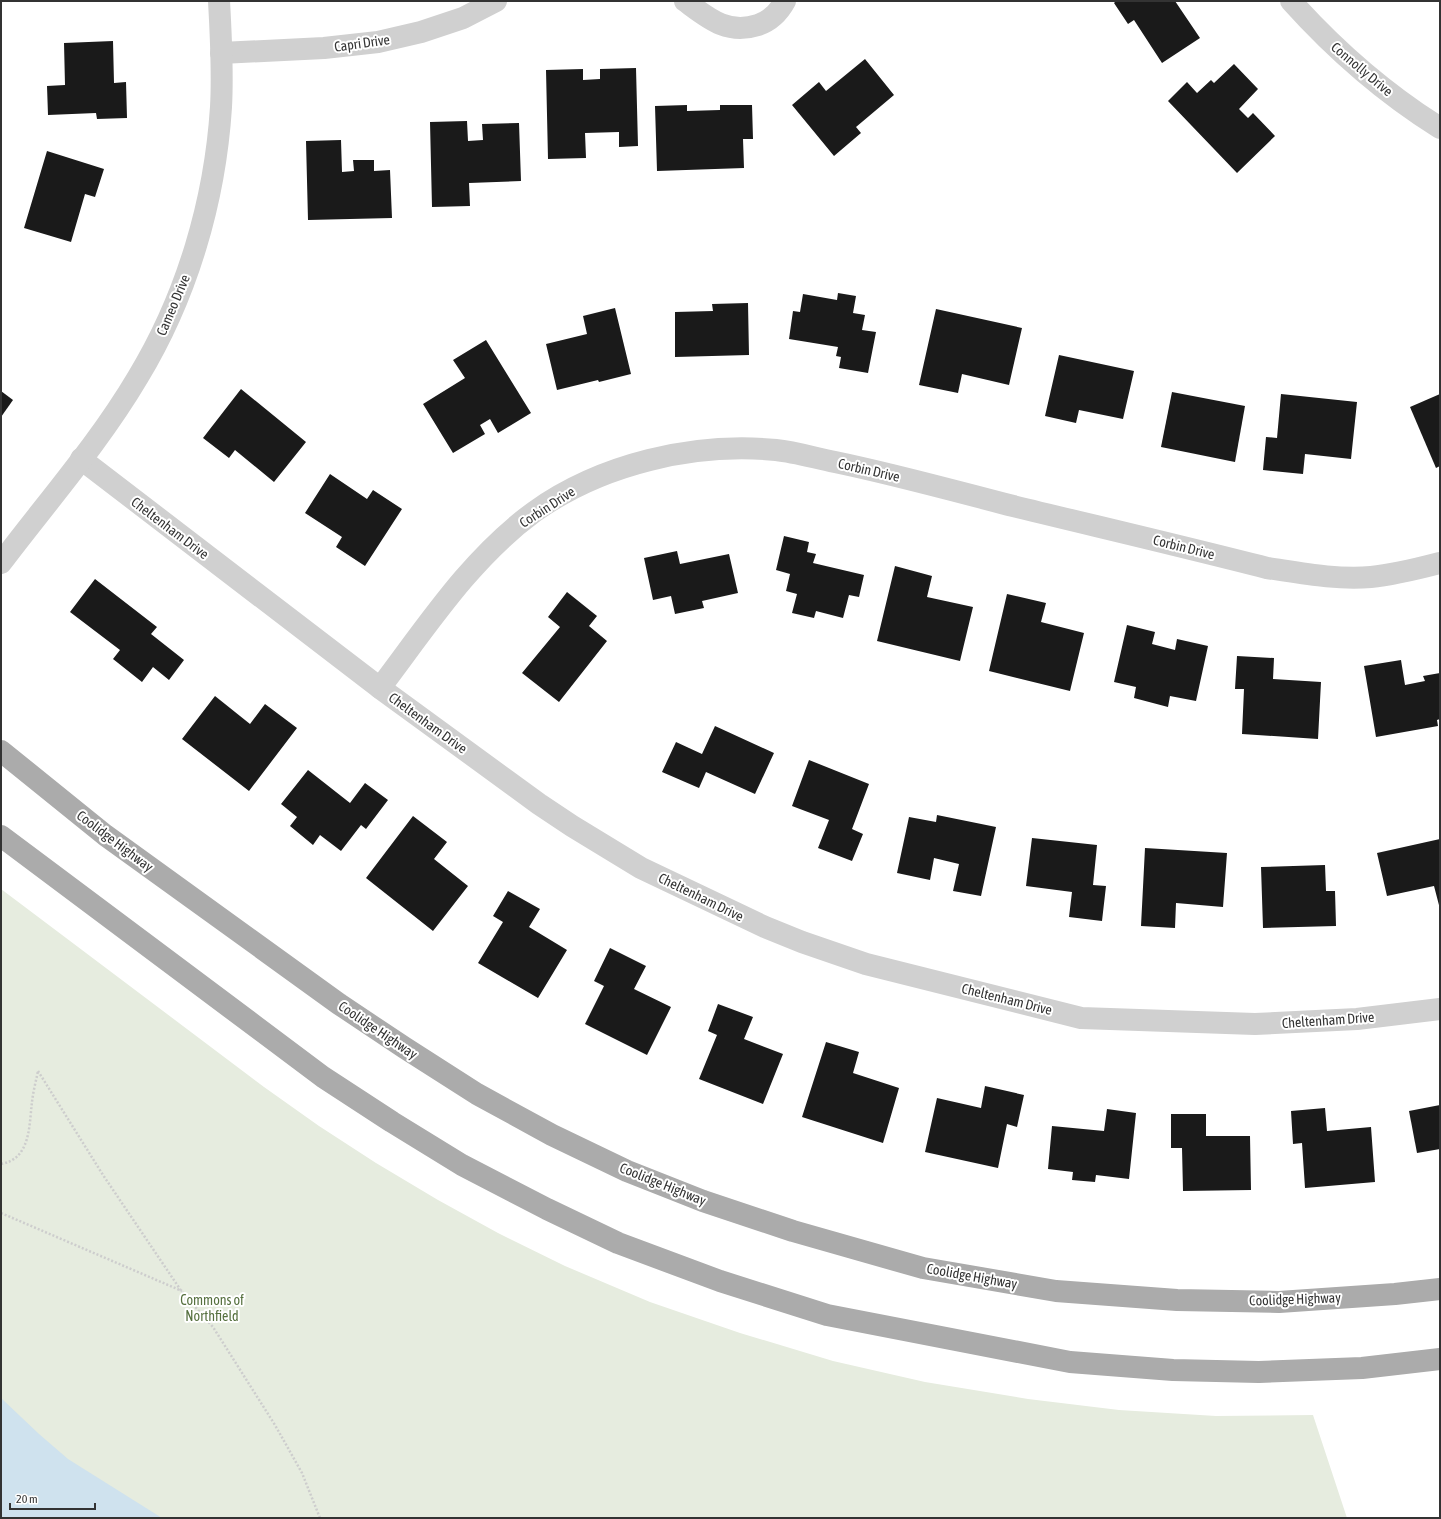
<svg xmlns="http://www.w3.org/2000/svg" width="1441" height="1519" viewBox="0 0 1441 1519" font-family="'Asap Condensed',sans-serif">
	<rect width="100%" height="100%" fill="#fff"/>
	<!-- green -->
	<polygon fill="#e6ecdf" points="1,889 264,1087 319,1126 376,1163 438,1200 498,1233 565,1266 650,1302 740,1333 833,1361 925,1382 1028,1399 1119,1410 1216,1416 1313,1415 1347,1518 1,1518"/>
	<!-- water -->
	<polygon fill="#cfe2ee" points="1,1398 39,1434 68,1459 162,1518 1,1518"/>
	<!-- building -->
	<g fill="#1a1a1a">
		<polygon points="1116,1 1175,1 1200,38 1162,63 1134,20 1128,24 1114,3"/>
		<polygon points="113,41 114,83 126,82 127,118 97,119 96,113 48,115 47,86 65,85 64,43"/>
		<polygon points="865,59 894,95 856,127 861,133 834,156 792,105 819,82 826,91"/>
		<polygon points="1234,64 1258,89 1239,109 1248,118 1253,113 1275,136 1237,173 1168,101 1187,82 1197,93 1211,80 1214,83"/>
		<polygon points="636,68 638,146 619,147 619,132 585,133 586,158 548,159 546,70 583,69 583,80 600,79 600,69"/>
		<polygon points="687,105 687,111 720,110 720,105 752,105 753,139 743,139 744,168 657,171 655,106"/>
		<polygon points="467,121 468,141 483,140 482,124 519,123 521,181 469,183 470,206 432,207 430,122"/>
		<polygon points="341,140 342,172 354,171 353,160 374,160 374,171 390,170 392,218 308,220 306,141"/>
		<polygon points="47,151 104,169 95,197 85,194 71,242 24,228"/>
		<polygon points="838,293 856,296 853,313 865,315 862,330 876,332 868,373 839,368 841,357 836,356 838,347 789,339 793,311 800,312 803,294 837,300"/>
		<polygon points="748,303 749,355 675,357 675,312 713,311 712,304"/>
		<polygon points="615,308 631,374 599,382 598,380 557,390 546,344 587,334 583,316"/>
		<polygon points="936,309 1022,328 1009,385 962,374 958,393 919,385"/>
		<polygon points="486,340 531,413 498,433 490,419 480,425 485,434 453,453 423,404 465,378 453,360"/>
		<polygon points="1059,355 1134,371 1123,419 1079,410 1076,423 1045,416"/>
		<polygon points="241,389 306,442 274,482 235,450 229,458 203,438"/>
		<polygon points="1,391 13,400 1,417"/>
		<polygon points="1172,392 1245,406 1235,462 1161,447"/>
		<polygon points="1281,394 1357,402 1351,459 1305,454 1303,474 1263,470 1266,437 1277,438"/>
		<polygon points="1440,394 1440,466 1436,468 1410,407"/>
		<polygon points="330,474 367,499 373,490 402,509 365,566 336,547 342,537 305,513"/>
		<polygon points="784,536 809,542 807,552 816,554 813,563 864,575 859,597 849,595 843,618 816,611 814,618 792,613 797,594 786,591 790,574 776,570"/>
		<polygon points="677,551 680,564 729,554 738,593 702,601 704,608 675,614 671,596 653,600 644,558"/>
		<polygon points="895,566 932,576 927,597 973,607 960,661 877,641"/>
		<polygon points="95,579 157,627 151,634 184,660 169,680 153,667 142,682 113,659 120,650 70,612"/>
		<polygon points="567,592 597,616 589,626 607,641 559,702 522,673 560,627 548,617"/>
		<polygon points="1007,594 1046,603 1041,622 1084,633 1070,691 989,671"/>
		<polygon points="1127,625 1155,632 1152,644 1175,650 1177,639 1208,646 1196,701 1170,696 1168,707 1134,698 1136,687 1114,682"/>
		<polygon points="1237,656 1274,658 1273,679 1321,682 1318,739 1242,734 1244,689 1235,689"/>
		<polygon points="1401,660 1405,685 1425,681 1423,676 1440,673 1440,719 1437,720 1438,726 1376,737 1364,666"/>
		<polygon points="215,696 250,724 265,704 297,728 249,791 182,739"/>
		<polygon points="715,726 774,753 755,794 706,772 699,788 662,772 676,742 702,754"/>
		<polygon points="809,760 869,784 852,829 863,834 852,861 818,848 829,820 792,806"/>
		<polygon points="308,770 350,803 365,783 388,800 366,829 361,825 341,851 320,835 313,845 290,826 297,817 281,804"/>
		<polygon points="937,815 996,827 981,896 953,891 959,864 934,858 930,880 897,873 909,817 936,822"/>
		<polygon points="413,816 447,842 434,859 468,886 433,931 366,878"/>
		<polygon points="1032,838 1097,845 1093,885 1106,886 1102,921 1069,917 1072,892 1026,886"/>
		<polygon points="1440,839 1440,909 1434,886 1387,896 1377,853"/>
		<polygon points="1145,848 1227,853 1223,907 1176,903 1175,928 1141,926"/>
		<polygon points="1325,865 1326,891 1335,891 1336,926 1263,928 1261,867"/>
		<polygon points="508,891 540,909 529,927 567,950 538,998 478,963 503,922 493,916"/>
		<polygon points="610,948 646,966 634,989 671,1007 647,1055 585,1024 604,986 594,981"/>
		<polygon points="718,1004 753,1017 744,1039 783,1054 763,1104 699,1079 717,1035 708,1031"/>
		<polygon points="826,1042 859,1052 853,1073 899,1088 883,1143 802,1117"/>
		<polygon points="985,1086 1024,1095 1017,1127 1007,1124 998,1168 925,1152 937,1098 981,1108"/>
		<polygon points="1440,1105 1440,1149 1417,1153 1409,1111"/>
		<polygon points="1325,1108 1327,1131 1371,1127 1375,1182 1305,1188 1302,1143 1293,1144 1291,1111"/>
		<polygon points="1107,1109 1136,1113 1129,1179 1096,1175 1095,1182 1072,1180 1073,1172 1048,1169 1052,1126 1104,1131"/>
		<polygon points="1171,1114 1206,1114 1206,1136 1250,1136 1251,1190 1183,1191 1182,1148 1171,1148"/>
	</g>
	<g fill="none" stroke-linecap="round" stroke-linejoin="round">
		<!-- path -->
		<g stroke="#cdcdcd" stroke-width="2.5" stroke-dasharray="2 2" stroke-linecap="butt">
			<polyline points="38,1071 103,1175 182,1292 213,1327 275,1425 302,1473 320,1518"/>
			<path d="M1 1164C31 1159 29 1125 32 1102 33 1092 36 1081 38 1071"/>
			<polyline points="1,1213 182,1291"/>
		</g>
		<!-- minor -->
		<g stroke="#d0d0d0" stroke-width="22">
			<path d="M685 1C708 18 727 35 758 25 770 21 779 12 785 1"/>
			<path d="M1291 1C1335 50 1384 93 1440 128"/>
			<polyline points="221,53 324,48 378,42 421,32 463,18 496,1"/>
			<polyline points="81,459 380,688 539,804 572,826 641,868 765,927 802,942 866,964 1081,1018 1255,1024 1357,1019 1440,1009"/>
			<path d="M1 563C47 502 99 443 138 377 187 296 215 201 221 107 223 72 221 36 219 1"/>
			<path d="M380 688C427 626 470 559 534 512 601 464 694 442 776 450 795 452 815 458 835 462 893 474 951 490 1009 505 1095 526 1181 546 1267 568 1301 573 1336 580 1371 577 1394 575 1417 569 1440 563"/>
		</g>
		<!-- major -->
		<g stroke="#ababab" stroke-width="22">
			<polyline points="1,751 105,835 339,1004 405,1048 477,1094 552,1135 627,1171 703,1201 793,1231 923,1268 1056,1291 1177,1300 1279,1302 1395,1294 1440,1289"/>
			<polyline points="1,836 323,1077 392,1122 462,1165 547,1209 618,1243 720,1281 827,1315 1070,1362 1173,1370 1259,1372 1362,1368 1440,1359"/>
		</g>
	</g>
	<g text-anchor="middle" dominant-baseline="central" stroke-width="4" stroke-linejoin="round" paint-order="stroke">
		<!-- street labels -->
		<g font-size="14" fill="#333" stroke="#fff">
			<text transform="translate(362 43) rotate(-8)">Capri Drive</text>
			<text transform="translate(1362 69) rotate(40)">Connolly Drive</text>
			<text transform="translate(173 305) rotate(-67)">Cameo Drive</text>
			<text transform="translate(869 470) rotate(13)">Corbin Drive</text>
			<text transform="translate(547 507) rotate(-33)">Corbin Drive</text>
			<text transform="translate(170 528) rotate(37)">Cheltenham Drive</text>
			<text transform="translate(1184 547) rotate(14)">Corbin Drive</text>
			<text transform="translate(428 723) rotate(36)">Cheltenham Drive</text>
			<text transform="translate(115 841) rotate(37)">Coolidge Highway</text>
			<text transform="translate(701 897) rotate(26)">Cheltenham Drive</text>
			<text transform="translate(1007 999) rotate(14)">Cheltenham Drive</text>
			<text transform="translate(1328 1020) rotate(-4)">Cheltenham Drive</text>
			<text transform="translate(378 1030) rotate(34)">Coolidge Highway</text>
			<text transform="translate(663 1184) rotate(22)">Coolidge Highway</text>
			<text transform="translate(972 1276) rotate(10)">Coolidge Highway</text>
			<text transform="translate(1295 1299) rotate(-2)">Coolidge Highway</text>
		</g>
		<!-- park labels -->
		<g font-size="14" fill="#56703f" stroke="#fff">
			<text x="212" y="1300">Commons of<tspan x="212" dy="16">Northfield</tspan></text>
		</g>
	</g>
	<!-- border -->
	<rect width="1441" height="1519" fill="none" stroke="#333333" stroke-width="4"/>
	<!-- scale -->
	<path d="M10 1503v6h85v-6" fill="none" stroke="#333333" stroke-width="2"/>
	<text x="16" y="1503" font-size="12" fill="#333333" stroke="#ffffff" stroke-width="3" paint-order="stroke">20 m</text>
</svg>
